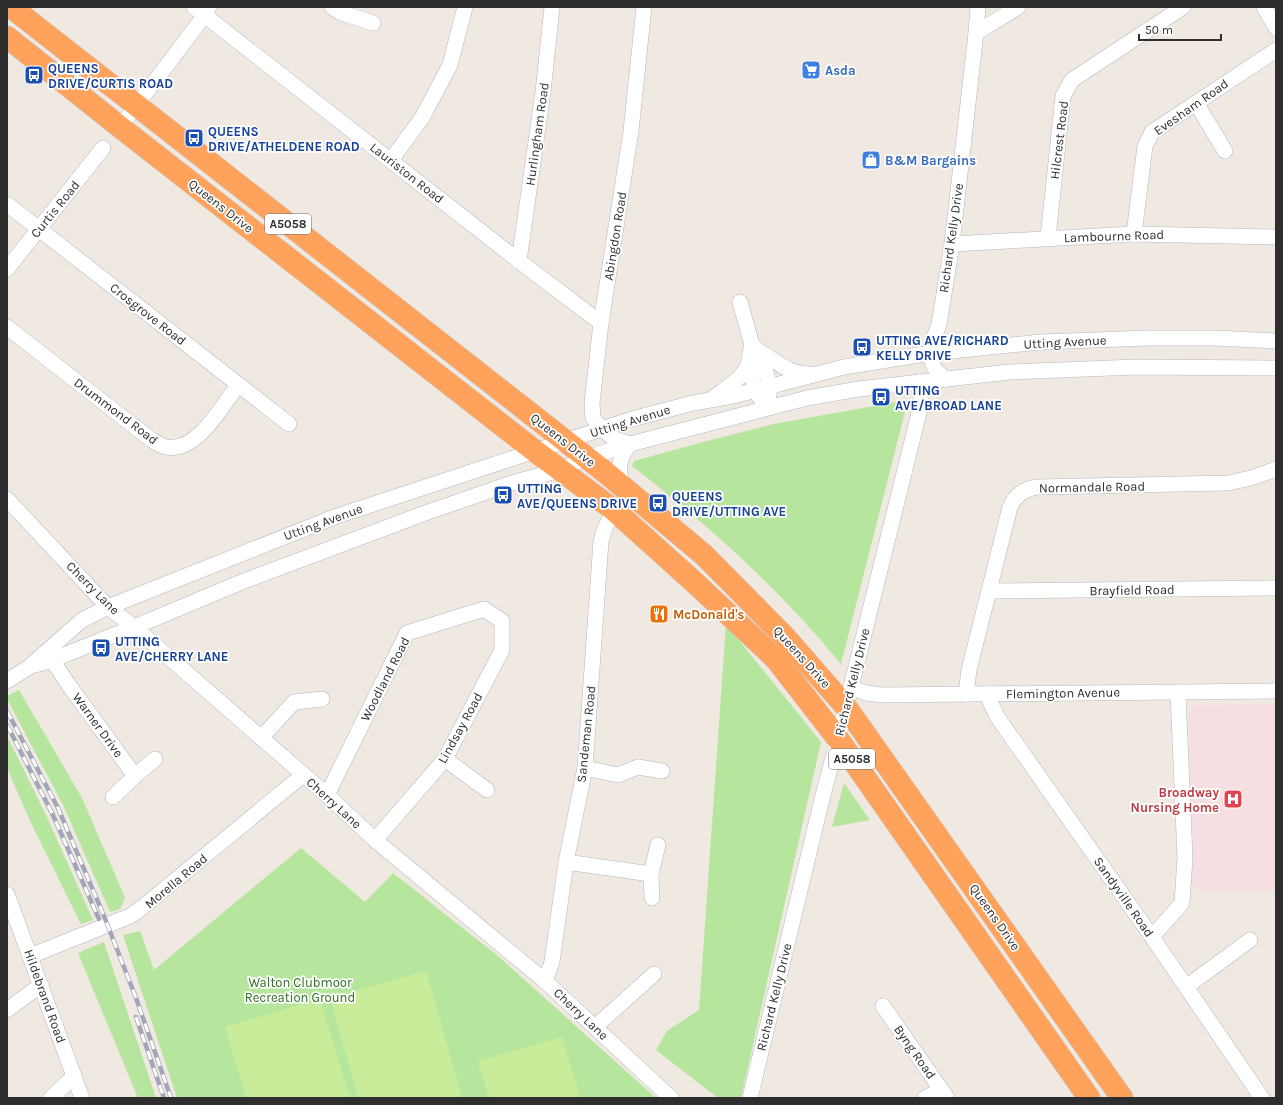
<svg xmlns="http://www.w3.org/2000/svg" width="1283" height="1105" viewBox="0 0 1283 1105" font-family="Karla,sans-serif">
	<rect width="100%" height="100%" fill="#efe9e1"/>
	<!-- medical -->
	<polygon fill="#f5dfe0" points="1276,704 1276,890 1197,890 1191,885 1189,713 1193,705"/>
	<!-- green -->
	<g fill="#b6e59e">
		<path d="M908 400 841 664C780 590 708 524 632 466L634 461 703 442 774 424Z"/>
		<polygon points="726,624 821,742 741,1098 718,1098 656,1050 667,1031 699,1010"/>
		<polygon points="19,690 82,798 125,898 120,909 110,912 64,807 7,699 7,696"/>
		<polygon points="7,736 46,815 93,920 81,924 31,823 7,768"/>
		<polygon points="844,783 870,820 832,827"/>
		<polygon points="301,848 365,902 393,873 498,956 656,1098 177,1098 123,935 140,931 154,970"/>
		<polygon points="104,942 156,1098 138,1098 78,953"/>
	</g>
	<!-- pitch -->
	<g fill="#c9ec9a">
		<polygon points="426,971 462,1098 358,1098 330,998"/>
		<polygon points="320,999 350,1098 246,1098 225,1027"/>
		<polygon points="562,1037 580,1098 489,1098 478,1061"/>
	</g>
	<g fill="none" stroke-linecap="round" stroke-linejoin="round">
		<defs>
			<g id="minor">
				<polyline points="194,7 519,261 601,323"/>
				<polyline points="332,7 339,12 373,23"/>
				<polyline points="1264,7 1276,28"/>
				<polyline points="976,33 1018,7"/>
				<polyline points="1196,103 1225,151"/>
				<polyline points="120,127 205,15 209,7"/>
				<polyline points="391,160 422,118 450,65 465,7"/>
				<polyline points="7,204 289,424"/>
				<polyline points="1134,234 1145,146 1152,132 1276,50"/>
				<polyline points="1048,238 1063,96 1072,80 1183,7"/>
				<polyline points="952,244 1134,234 1276,237"/>
				<polyline points="519,261 543,92 552,7"/>
				<polyline points="7,269 103,148"/>
				<polyline points="740,302 752,345 749,358 749,363 755,391 760,398"/>
				<path d="M7 327 149 438C154 441 160 446 166 447 197 453 222 406 238 385"/>
				<polyline points="752,345 760,352 770,386 769,395"/>
				<path d="M760 352C779 362 786 373 809 374"/>
				<path d="M946 379C941 375 935 371 933 365 927 353 934 336 939 325L952 244 976 33 978 7"/>
				<path d="M714 397C728 387 742 379 749 363"/>
				<path d="M625 488C616 471 618 459 630 444L613 438 602 429 593 418 592 403 601 323 631 131 644 7"/>
				<polyline points="7,499 108,607 134,627 327,795 375,840 545,981 671,1098"/>
				<polyline points="989,591 1276,588"/>
				<polyline points="47,652 68,684 135,776 155,759"/>
				<polyline points="35,665 52,660 134,627 244,581 428,512 515,482 560,470 586,458 630,444 807,398 859,389 1009,372 1136,367 1276,368"/>
				<polyline points="7,681 29,667 82,620 108,607 337,516 632,419 693,403 733,396 844,367 931,353 1040,342 1149,338 1214,338 1276,341"/>
				<polyline points="851,688 866,693 882,695 1276,691"/>
				<path d="M966 694 969 670 1010 507C1015 495 1024 489 1037 487L1228 483 1251 478 1276 469"/>
				<polyline points="988,694 991,704 998,718 1152,937 1262,1098"/>
				<polyline points="261,738 294,702 322,699"/>
				<polyline points="445,759 487,790"/>
				<polyline points="585,768 618,775 638,767 662,771"/>
				<polyline points="327,795 407,633 484,609 502,621 502,650 445,759 375,840"/>
				<polyline points="113,797 135,776"/>
				<polyline points="566,862 651,874 658,845"/>
				<polyline points="651,874 652,898"/>
				<polyline points="7,894 82,1098"/>
				<polyline points="1152,937 1182,903 1185,858 1178,692"/>
				<polyline points="30,956 130,916 139,910 303,775"/>
				<polyline points="545,981 552,962 566,862 585,768 601,541 605,528 614,510"/>
				<polyline points="1186,987 1250,940"/>
				<polyline points="883,1006 947,1098"/>
				<polyline points="7,1010 41,985"/>
				<polyline points="595,1027 654,974"/>
				<polyline points="51,1098 74,1076"/>
				<polyline points="750,1098 823,795 838,739 921,405 921,397 919,382"/>
				<polyline points="925,1098 941,1090"/>
			</g>
			<g id="highway">
				<polyline points="11,7 605,472 704,555 785,637 846,707 1122,1098"/>
				<polyline points="7,37 120,127 535,451 614,510 694,582 776,659 838,739 1089,1098"/>
			</g>
		</defs>
		<!-- minor casing -->
		<use href="#minor" stroke="#b4b7c1" stroke-width="16"/>
		<!-- highway casing -->
		<use href="#highway" stroke="#c9c9c9" stroke-width="23"/>
		<!-- minor -->
		<use href="#minor" stroke="#fff" stroke-width="15"/>
		<!-- highway -->
		<use href="#highway" stroke="#ffa35c" stroke-width="22"/>
		<defs>
			<g id="rail">
				<polyline points="7,711 58,808 104,916 136,998 171,1098"/>
				<polyline points="7,725 52,813 99,919"/>
				<polyline points="136,1017 164,1098"/>
			</g>
		</defs>
		<!-- rail casing -->
		<use href="#rail" stroke="#a3a6b8" stroke-width="4.5"/>
		<!-- rail -->
		<use href="#rail" stroke="#fff" stroke-width="3" stroke-dasharray="9" stroke-linecap="butt"/>
	</g>
	<!-- icons -->
	<defs>
		<symbol id="supermarket-square" viewBox="-11 -11 22 22"><rect x="-9" y="-9" width="18" height="18" rx="4" fill="#3f7fe0" stroke="#fff"/><path d="M-6-5.5h2.5l.6 2H6L4.5 2H-2.5L-4.4-4H-6ZM-1.5 3.2a1.3 1.3 0 1 0 .1 0ZM3 3.2a1.3 1.3 0 1 0 .1 0Z" fill="#fff"/></symbol>
		<symbol id="bus-square" viewBox="-11 -11 22 22"><rect x="-9" y="-9" width="18" height="18" rx="4" fill="#1a4fb4" stroke="#fff"/><path d="M-5-6H5V4H4V6H2V4H-2V6H-4V4H-5ZM-3.5-4V0h7V-4ZM-3.5 1.2v1.5H-2V1.2ZM2 1.2v1.5H3.5V1.2Z" fill="#fff"/></symbol>
		<symbol id="shop-square" viewBox="-11 -11 22 22"><rect x="-9" y="-9" width="18" height="18" rx="4" fill="#3f7fe0" stroke="#fff"/><path d="M-5-2.5h2.3a2.7 3.5 0 0 1 5.4 0H5L5.5 6h-11ZM-1.5-2.5h3a1.5 2.3 0 0 0-3 0Z" fill="#fff"/></symbol>
		<symbol id="restaurant-square" viewBox="-11 -11 22 22"><rect x="-9" y="-9" width="18" height="18" rx="4" fill="#e8710a" stroke="#fff"/><path d="M-5-6h1v4h1v-4h1v4h1v-4h1v5L-1.5 .5V6h-2V.5L-5-1ZM5-6V6H3V1.5H1.5Q1.5-4 5-6Z" fill="#fff"/></symbol>
		<symbol id="hospital-square" viewBox="-11 -11 22 22"><rect x="-9" y="-9" width="18" height="18" rx="4" fill="#e0444e" stroke="#fff"/><path d="M-5-5h3v3.5h4V-5h3V5h-3V1.5h-4V5h-3Z" fill="#fff"/></symbol>
	</defs>
	<g fill-rule="evenodd">
		<use href="#supermarket-square" x="800" y="59" width="22" height="22"/>
		<use href="#bus-square" x="23" y="64" width="22" height="22"/>
		<use href="#bus-square" x="183" y="127" width="22" height="22"/>
		<use href="#shop-square" x="860" y="149" width="22" height="22"/>
		<use href="#bus-square" x="851" y="336" width="22" height="22"/>
		<use href="#bus-square" x="870" y="386" width="22" height="22"/>
		<use href="#bus-square" x="492" y="484" width="22" height="22"/>
		<use href="#bus-square" x="647" y="492" width="22" height="22"/>
		<use href="#restaurant-square" x="648" y="603" width="22" height="22"/>
		<use href="#bus-square" x="90" y="637" width="22" height="22"/>
		<use href="#hospital-square" x="1222" y="788" width="22" height="22"/>
	</g>
	<g text-anchor="middle" dominant-baseline="central" stroke-width="3.5" stroke-linejoin="round" paint-order="stroke">
		<!-- shield labels -->
		<g fill="#fff" stroke="#6d6d6d" stroke-width="1">
			<rect x="265" y="214" width="46" height="20" rx="3"/>
			<rect x="829" y="749" width="46" height="20" rx="3"/>
		</g>
		<g font-size="12" font-weight="bold" fill="#2e2e2e">
			<text x="288" y="224">A5058</text>
			<text x="852" y="759">A5058</text>
		</g>
		<!-- transit labels -->
		<g font-size="13" font-weight="bold" fill="#164399" stroke="#fff" text-anchor="start">
			<text x="48" y="68">QUEENS<tspan x="48" dy="15">DRIVE/CURTIS ROAD</tspan></text>
			<text x="208" y="131">QUEENS<tspan x="208" dy="15">DRIVE/ATHELDENE ROAD</tspan></text>
			<text x="876" y="340">UTTING AVE/RICHARD<tspan x="876" dy="15">KELLY DRIVE</tspan></text>
			<text x="895" y="390">UTTING<tspan x="895" dy="15">AVE/BROAD LANE</tspan></text>
			<text x="517" y="488">UTTING<tspan x="517" dy="15">AVE/QUEENS DRIVE</tspan></text>
			<text x="672" y="496">QUEENS<tspan x="672" dy="15">DRIVE/UTTING AVE</tspan></text>
			<text x="115" y="641">UTTING<tspan x="115" dy="15">AVE/CHERRY LANE</tspan></text>
		</g>
		<!-- shop labels -->
		<g font-size="13" font-weight="bold" fill="#366cbe" stroke="#fff" text-anchor="start">
			<text x="825" y="70">Asda</text>
			<text x="885" y="160">B&amp;M Bargains</text>
		</g>
		<!-- street labels -->
		<g font-size="13" fill="#2e2e2e" stroke="#fff">
			<text transform="translate(1191 107) rotate(-35)">Evesham Road</text>
			<text transform="translate(537 134) rotate(-82)">Hurlingham Road</text>
			<text transform="translate(1059 140) rotate(-83)">Hilcrest Road</text>
			<text transform="translate(407 173) rotate(38)">Lauriston Road</text>
			<text transform="translate(221 206) rotate(38)">Queens Drive</text>
			<text transform="translate(55 209) rotate(-51)">Curtis Road</text>
			<text transform="translate(615 236) rotate(-81)">Abingdon Road</text>
			<text transform="translate(1114 236) rotate(-2)">Lambourne Road</text>
			<text transform="translate(951 238) rotate(-82)">Richard Kelly Drive</text>
			<text transform="translate(148 314) rotate(38)">Crosgrove Road</text>
			<text transform="translate(1065 342) rotate(-3)">Utting Avenue</text>
			<text transform="translate(116 411) rotate(37)">Drummond Road</text>
			<text transform="translate(630 421) rotate(-17)">Utting Avenue</text>
			<text transform="translate(563 440) rotate(38)">Queens Drive</text>
			<text transform="translate(1092 487) rotate(-1)">Normandale Road</text>
			<text transform="translate(323 522) rotate(-20)">Utting Avenue</text>
			<text transform="translate(93 588) rotate(45)">Cherry Lane</text>
			<text transform="translate(1132 590) rotate(-1)">Brayfield Road</text>
			<text transform="translate(802 657) rotate(48)">Queens Drive</text>
			<text transform="translate(385 679) rotate(-63)">Woodland Road</text>
			<text transform="translate(852 682) rotate(-76)">Richard Kelly Drive</text>
			<text transform="translate(1063 693) rotate(-1)">Flemington Avenue</text>
			<text transform="translate(98 725) rotate(54)">Warner Drive</text>
			<text transform="translate(460 728) rotate(-61)">Lindsay Road</text>
			<text transform="translate(586 734) rotate(-84)">Sandeman Road</text>
			<text transform="translate(334 803) rotate(42)">Cherry Lane</text>
			<text transform="translate(176 881) rotate(-40)">Morella Road</text>
			<text transform="translate(1124 897) rotate(55)">Sandyville Road</text>
			<text transform="translate(995 917) rotate(55)">Queens Drive</text>
			<text transform="translate(45 996) rotate(70)">Hildebrand Road</text>
			<text transform="translate(774 997) rotate(-76)">Richard Kelly Drive</text>
			<text transform="translate(581 1014) rotate(43)">Cherry Lane</text>
			<text transform="translate(915 1052) rotate(55)">Byng Road</text>
		</g>
		<!-- food labels -->
		<g font-size="13" font-weight="bold" fill="#c56008" stroke="#fff" text-anchor="start">
			<text x="673" y="614">McDonald's</text>
		</g>
		<!-- health labels -->
		<g font-size="13" font-weight="bold" fill="#be3a42" stroke="#fff" text-anchor="end">
			<text x="1219" y="792">Broadway<tspan x="1219" dy="15">Nursing Home</tspan></text>
		</g>
		<!-- park labels -->
		<g font-size="13" fill="#2c6e1b" stroke="#fff">
			<text x="300" y="982">Walton Clubmoor<tspan x="300" dy="15">Recreation Ground</tspan></text>
		</g>
	</g>
	<!-- border -->
	<rect width="1283" height="1105" fill="none" stroke="#2e2e2e" stroke-width="16"/>
	<!-- scale -->
	<path d="M1139 34v6h82v-6" fill="none" stroke="#2e2e2e" stroke-width="2"/>
	<text x="1145" y="34" font-size="12" fill="#2e2e2e" stroke="#ffffff" stroke-width="3" paint-order="stroke">50 m</text>
</svg>
